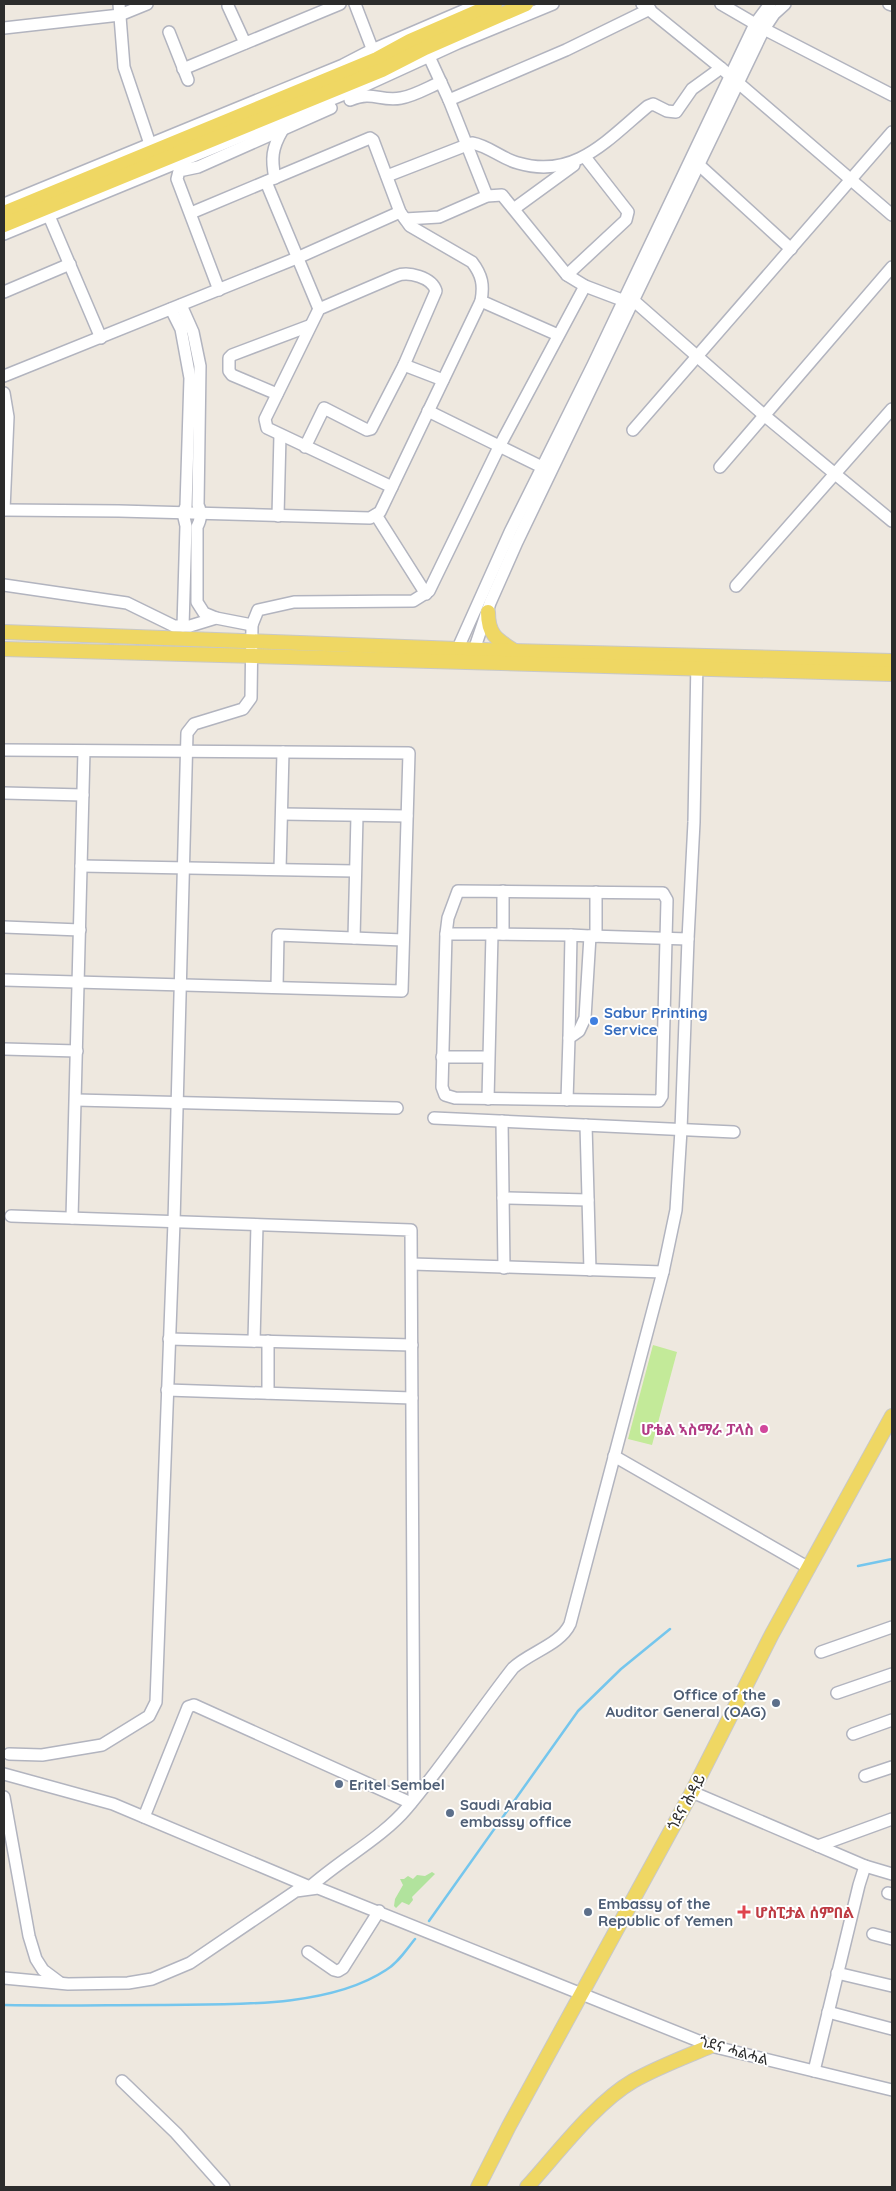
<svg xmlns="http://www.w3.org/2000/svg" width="896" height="2191" viewBox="0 0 896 2191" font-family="Quicksand,'Noto Sans Ethiopic',sans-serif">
	<rect width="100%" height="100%" fill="#eee8df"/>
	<!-- green -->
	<polygon fill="#b1e39d" points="432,1872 435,1874 412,1897 413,1900 409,1905 402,1902 396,1908 394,1906 395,1899 403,1885 400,1879 404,1879 408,1876 413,1879 417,1875 425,1876"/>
	<!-- pitch -->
	<polygon fill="#c3ea99" points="653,1345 677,1352 652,1445 628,1439"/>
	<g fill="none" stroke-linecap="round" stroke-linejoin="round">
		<!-- stream -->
		<g stroke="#75c6ed" stroke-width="2.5">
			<polyline points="858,1566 892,1559"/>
			<polyline points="429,1921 578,1711 621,1669 670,1629"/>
			<path d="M4 2005C56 2006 108 2005 160 2005 228 2004 327 2009 386 1970 398 1963 406 1950 415 1939"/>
		</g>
		<defs>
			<g id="minor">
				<polyline points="119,4 124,67 150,144"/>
				<polyline points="355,4 375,56"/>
				<polyline points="642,4 721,68 892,215"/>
				<polyline points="721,4 764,29 892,95"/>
				<polyline points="889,4 892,5"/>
				<polyline points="228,6 245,43"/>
				<polyline points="4,28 120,15 147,4"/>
				<polyline points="169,32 188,80"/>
				<polyline points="426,50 449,100 487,196"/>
				<polyline points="183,69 340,4"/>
				<path d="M350 100C373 90 380 102 401 98 414 96 429 87 441 82"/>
				<polyline points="449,100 566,50 650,9"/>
				<polyline points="698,164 791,249"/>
				<path d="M387 176 472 143C489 146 502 159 518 163 575 180 608 139 648 106L653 104 667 111 676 112 692 89 721 68"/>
				<path d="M275 178C271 159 272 148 282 131"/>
				<polyline points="266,182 319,309"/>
				<polyline points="4,204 343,65 372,50 472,7"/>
				<polyline points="515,208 574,165"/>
				<polyline points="49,216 101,338"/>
				<polyline points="405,219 439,217 487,196 502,195 567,275 585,286 622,300"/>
				<polyline points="4,234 364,86 458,43 553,4"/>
				<polyline points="567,275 626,220 628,212 585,157"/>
				<polyline points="219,290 177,179 179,171 198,167 331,108"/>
				<polyline points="4,292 70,264"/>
				<polyline points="633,300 765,416 892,521"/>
				<polyline points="481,301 558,335"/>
				<path d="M181 305 193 332 200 366 198 505C202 513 201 519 197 527V602L204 613 216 618"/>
				<polyline points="171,309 181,329 190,378 186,506 183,513 186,526 183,626"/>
				<polyline points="404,365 443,380"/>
				<polyline points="4,376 297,258 400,212"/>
				<polyline points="4,393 8,417 4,510"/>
				<polyline points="277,394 232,375 229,371 229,358 232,355 309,326"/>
				<polyline points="428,411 548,470"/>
				<polyline points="633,430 892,132"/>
				<path d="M305 447 324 408 367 430 371 429 404 365 436 291C432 277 408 271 396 276L319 309 265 419 267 428 392 487"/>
				<polyline points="720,467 892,267"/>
				<path d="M4 510 119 511 370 518 380 512 481 301C484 285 482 275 472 262L410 226 400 212 373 140 370 138 191 213"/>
				<polyline points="376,515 426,594"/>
				<polyline points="278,516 280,435"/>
				<polyline points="4,585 127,603 174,626 190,626 216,618 252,625"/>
				<polyline points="736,586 892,409"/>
				<polyline points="458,648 510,532 593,365 755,24 770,4"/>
				<polyline points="472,656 490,603 517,542 764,29 774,14 785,4"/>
				<polyline points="4,750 409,753 402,991 4,980"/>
				<polyline points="4,793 83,795"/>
				<polyline points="282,814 407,816"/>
				<polyline points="81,866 355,871"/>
				<polyline points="280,869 283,752"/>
				<polygon points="458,891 663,893 667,900 662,1096 659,1101 455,1098 445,1095 442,1087 446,934 448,918"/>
				<polyline points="503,891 503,934"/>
				<polyline points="4,927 80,930"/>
				<polyline points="446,934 492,934 488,1099"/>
				<polyline points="492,934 571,935"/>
				<polyline points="596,936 596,892"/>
				<polyline points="354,938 357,816"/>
				<polyline points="277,987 278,935 403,940"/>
				<polyline points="569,1038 571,935 590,936"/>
				<polyline points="4,1049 77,1051"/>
				<polyline points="442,1057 488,1057"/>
				<polyline points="76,1100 397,1108"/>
				<polyline points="567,1100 569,1038 579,1031 585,1018 590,936 688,939 694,822 697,660"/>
				<polyline points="434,1118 734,1132"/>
				<polyline points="502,1121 504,1268"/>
				<polyline points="586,1125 590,1270"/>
				<polyline points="503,1198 588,1200"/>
				<polyline points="11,1216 411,1230 414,1797"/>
				<polyline points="72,1218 84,751"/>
				<polyline points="412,1264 663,1272"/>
				<polyline points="169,1339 412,1345"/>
				<polyline points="254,1341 257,1225"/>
				<polyline points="167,1390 412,1398"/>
				<polyline points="268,1393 268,1341"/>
				<polyline points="614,1456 809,1568"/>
				<polyline points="821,1652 892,1627"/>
				<polyline points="837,1693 892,1674"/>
				<polyline points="853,1734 892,1720"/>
				<polyline points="9,1754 42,1755 102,1745 149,1716 156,1702 174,1222 187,733 194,724 243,709 251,698 252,625 258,610 294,602 413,601 429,591 499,447 585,286"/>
				<path d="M4 1774 113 1804 310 1887C340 1860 383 1837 407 1808 445 1763 477 1714 513 1668 530 1652 560 1645 570 1624L663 1272 676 1210 681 1130 688 939"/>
				<polyline points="865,1776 892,1767"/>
				<polyline points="692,1792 865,1866 892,1874"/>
				<polyline points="4,1797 29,1936 36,1959 43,1970 59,1982"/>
				<polyline points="144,1817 188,1707 194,1705 411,1803"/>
				<polyline points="818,1846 892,1819"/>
				<polyline points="888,1893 892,1894"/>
				<polyline points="873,1934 892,1939"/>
				<polyline points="308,1952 334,1970 338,1971 343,1968 379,1911"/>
				<polyline points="837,1973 892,1986"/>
				<polyline points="4,1978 68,1984 128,1983 152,1979 190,1963 296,1891 318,1888 711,2046 892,2090"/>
				<polyline points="828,2012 892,2029"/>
				<polyline points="814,2071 859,1885 865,1866"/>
				<polyline points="122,2081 176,2133 224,2187"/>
			</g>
			<g id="major">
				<polyline points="4,213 377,59 410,41 495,4"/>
				<polyline points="4,225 382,70 425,48 526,4"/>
				<path d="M488 612C488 634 496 639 513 650"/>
				<polyline points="4,632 513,651 892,661"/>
				<polyline points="4,649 892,674"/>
				<polyline points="478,2187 509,2126 692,1792 772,1634 892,1416"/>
				<path d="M527 2187C557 2154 595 2103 633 2081 658 2067 685 2057 711 2046"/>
			</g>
		</defs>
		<!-- minor casing -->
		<use href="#minor" stroke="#b2b4bf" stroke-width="14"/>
		<!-- major casing -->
		<use href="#major" stroke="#c8c8c8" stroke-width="16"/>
		<!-- minor -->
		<use href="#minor" stroke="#fff" stroke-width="11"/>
		<!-- major -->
		<use href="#major" stroke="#efd763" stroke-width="14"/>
	</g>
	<!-- markers -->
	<circle fill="#3f7fe0" stroke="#fff" stroke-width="2" cx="594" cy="1021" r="5"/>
	<circle fill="#d1479c" stroke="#fff" stroke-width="2" cx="764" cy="1429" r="5"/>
	<g fill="#5c6f8a" stroke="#fff" stroke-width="2">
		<circle cx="776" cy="1703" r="5"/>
		<circle cx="339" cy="1784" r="5"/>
		<circle cx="450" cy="1813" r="5"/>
		<circle cx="588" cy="1912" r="5"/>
	</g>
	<path fill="#e0444e" stroke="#fff" stroke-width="2" d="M741.5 1904.5h5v5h5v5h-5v5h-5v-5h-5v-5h5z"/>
	<g text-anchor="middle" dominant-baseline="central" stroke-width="4" stroke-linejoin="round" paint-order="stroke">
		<!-- shop labels -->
		<g font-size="15" font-weight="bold" fill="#366cbe" stroke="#fff" text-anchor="start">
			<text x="604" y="1012">Sabur Printing<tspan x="604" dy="17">Service</tspan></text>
		</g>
		<!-- hotel labels -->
		<g font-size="15" font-weight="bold" fill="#b23c85" stroke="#fff" text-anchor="end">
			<text x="754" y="1429">ሆቴል ኣስማራ ፓላስ</text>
		</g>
		<!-- service labels -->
		<g font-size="15" font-weight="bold" fill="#4e5e75" stroke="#fff" text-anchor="start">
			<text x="766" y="1694" text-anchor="end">Office of the<tspan x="766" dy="17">Auditor General (OAG)</tspan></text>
			<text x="349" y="1784">Eritel Sembel</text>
			<text x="460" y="1804">Saudi Arabia<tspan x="460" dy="17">embassy office</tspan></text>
			<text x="598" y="1903">Embassy of the<tspan x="598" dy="17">Republic of Yemen</tspan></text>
		</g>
		<!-- street labels -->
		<g font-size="15" fill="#2c2c2c" stroke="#fff">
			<text transform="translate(686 1802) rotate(-61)">ጎደና ሕዳይ</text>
			<text transform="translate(734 2050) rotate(16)">ጎደና ሓልሓል</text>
		</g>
		<!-- health labels -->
		<g font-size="15" font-weight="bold" fill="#be3a42" stroke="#fff" text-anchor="start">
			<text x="755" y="1912">ሆስፒታል ሰምበል</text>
		</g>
	</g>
	<!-- border -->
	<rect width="896" height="2191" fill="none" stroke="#2c2c2c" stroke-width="10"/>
</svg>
